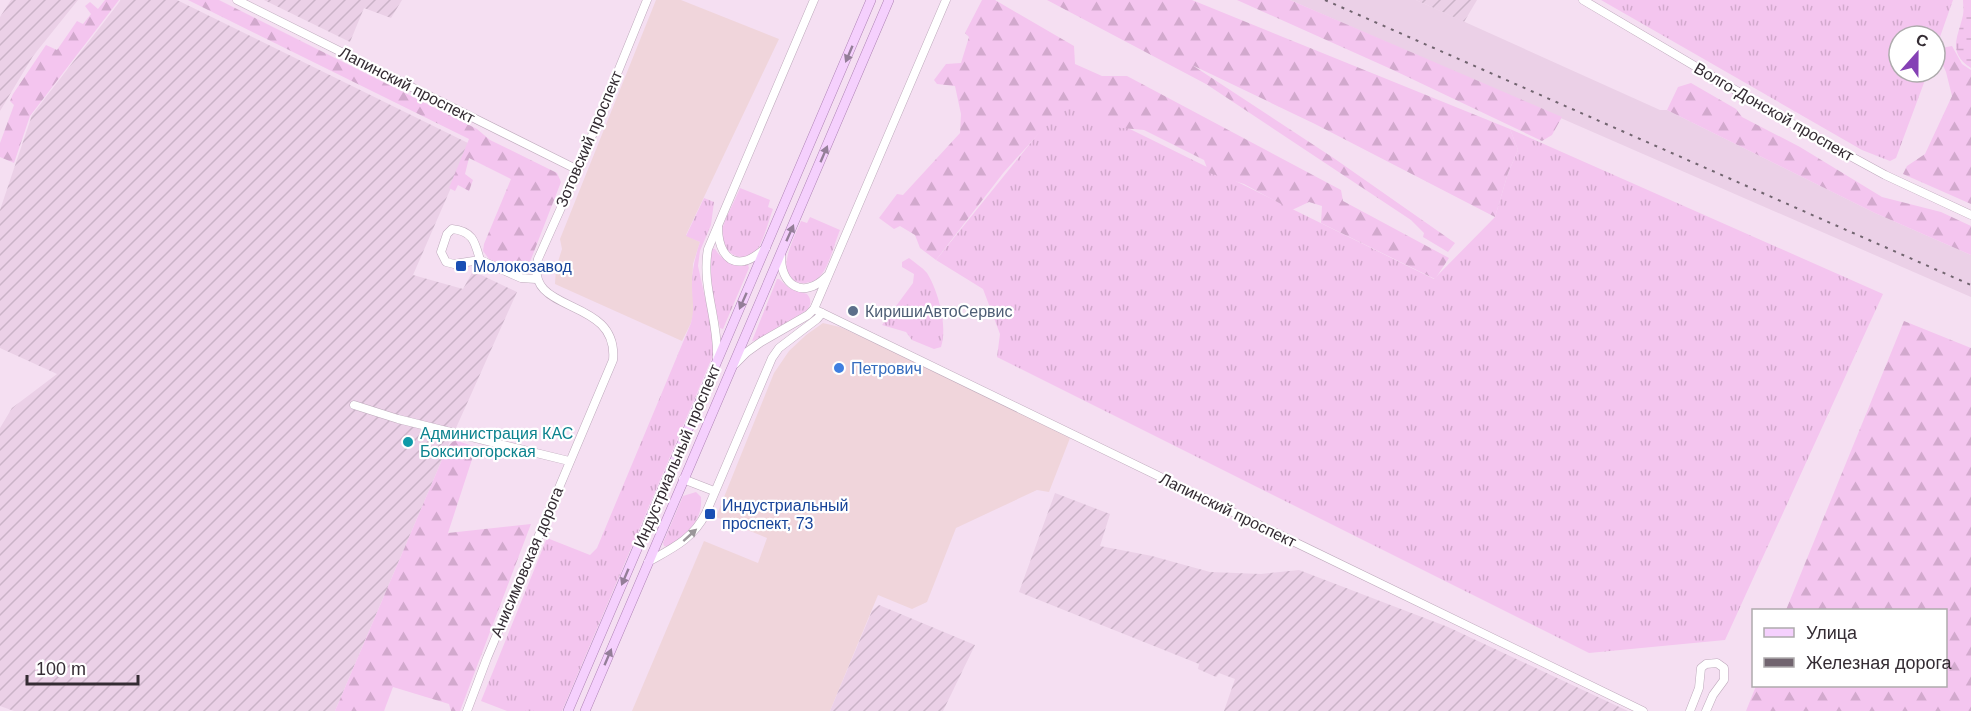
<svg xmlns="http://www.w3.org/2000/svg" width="1971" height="711" viewBox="0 0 1971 711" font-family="Arial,sans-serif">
	<defs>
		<pattern id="industrial-furrows" width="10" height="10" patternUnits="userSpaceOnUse" patternTransform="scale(1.5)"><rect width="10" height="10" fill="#ebd0e7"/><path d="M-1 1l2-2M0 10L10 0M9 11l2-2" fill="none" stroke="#cab3c7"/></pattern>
		<pattern id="grass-tufts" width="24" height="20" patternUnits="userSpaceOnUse" patternTransform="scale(1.5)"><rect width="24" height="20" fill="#f4c5ef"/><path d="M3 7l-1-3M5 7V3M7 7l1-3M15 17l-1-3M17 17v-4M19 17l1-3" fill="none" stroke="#d2a9cd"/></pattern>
		<pattern id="forest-firs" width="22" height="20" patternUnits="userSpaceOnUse" patternTransform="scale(1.5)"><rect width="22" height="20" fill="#f4c5ef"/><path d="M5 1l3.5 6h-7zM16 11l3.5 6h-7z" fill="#d2a9cd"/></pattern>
		<pattern id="wetland-marsh" width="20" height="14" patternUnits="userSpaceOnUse" patternTransform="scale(1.5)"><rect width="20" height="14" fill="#f4c5ef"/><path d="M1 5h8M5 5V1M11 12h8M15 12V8" fill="none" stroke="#d2a9cd"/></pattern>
	</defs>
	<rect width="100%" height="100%" fill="#f5dff2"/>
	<!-- commercial -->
	<g fill="#f0d5db">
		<polygon points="656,0 681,0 779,39 686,235 700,242 693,264 692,288 695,308 691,323 682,341 555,284 556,268 562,249 560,239"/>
		<polygon points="823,323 840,327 932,369 1070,438 1049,492 1037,490 956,528 927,602 912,609 878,595 830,711 632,711 704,541 758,563 767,538 716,517 774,373 789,351 806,335"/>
	</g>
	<!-- industrial -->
	<g fill="url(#industrial-furrows)">
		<polygon points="11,0 78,0 33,56 0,111 0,17"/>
		<polygon points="121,0 177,0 470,144 413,275 463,289 473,271 517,292 447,448 335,711 14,711 0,706 0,428 12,408 57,374 0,348 0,210 32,115"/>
		<polygon points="264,0 402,0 391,18 364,8 350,42"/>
		<polygon points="1416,0 1477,0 1464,22"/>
		<polygon points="1055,493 1110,514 1100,546 1152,556 1210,572 1261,574 1299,570 1448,627 1628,711 1224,711 1235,679 1219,673 1216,677 1198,669 1199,664 1019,592"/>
		<polygon points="879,605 975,645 943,711 830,711 872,611"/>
	</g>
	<!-- built -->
	<polygon fill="#ebd0e7" points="1290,0 1416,0 1660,110 1667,110 1875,213 1971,255 1971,297"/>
	<!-- grass -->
	<g fill="url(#grass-tufts)">
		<polygon points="1601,0 1953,0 1935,51 1935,36 1899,36 1899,72 1928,72 1896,158 1890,161 1862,150"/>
		<polygon points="1067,98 1434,279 1495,217 1508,173 1518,150 1510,129 1883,294 1725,640 1589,653 997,357 1000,334 983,289 936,260"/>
		<path d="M740 188 770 200 768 207 773 209C769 219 763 245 755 252 739 265 719 250 722 231 724 219 735 201 740 188Z"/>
		<path d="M704 198 714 202 711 225 700 251 698 266 714 338V353L562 711H507L481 701 547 538 590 555 597 548 691 323C695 306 692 301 692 285 692 270 695 257 700 242L686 236Z"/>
		<path d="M810 217 840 230C835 242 829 267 820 276 816 281 809 283 803 283 770 280 795 237 801 221L807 223Z"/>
		<path d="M711 248 715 249C723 262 732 265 748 265L749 268 723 329 720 328 708 274Z"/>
		<path d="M909 258C915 263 922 267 927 273 938 290 948 327 941 347L934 349 912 340 906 332 882 325 913 283 914 274 902 267V262Z"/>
		<path d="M777 279H779L789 288 807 294C812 300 811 305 807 310L758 340 752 341Z"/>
		<path d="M696 492 701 497C703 522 686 534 667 547L664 546 663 543 683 496Z"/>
	</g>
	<!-- forest -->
	<g fill="url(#forest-firs)">
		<polygon points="105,0 119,0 30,116 14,163 0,157 0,143 14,105 10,101 13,94 46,45 57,50 77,21 83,24 91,14 85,6 90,2 98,9"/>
		<polygon points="188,0 219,0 477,129 490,140 557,173 561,182 528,267 524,271 520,272 489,259 483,251 484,244 511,179 469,158 465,174 473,180 469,191 458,185 455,191 449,188 469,139"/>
		<polygon points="982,0 995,0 1074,46 1075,64 1102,76 1127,76 1341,190 1343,201 1449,258 1435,279 1321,223 1322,206 1309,202 1292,210 1244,184 1209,173 1204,160 1144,130 1101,126 1095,115 1079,105 1061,109 1004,172 936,260 920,248 915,235 900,226 894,229 879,218 897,194 903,195 960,133 961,114 955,86 937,84 934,80 946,64 961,63 969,37 965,33"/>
		<polygon points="1047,0 1192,0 1510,129 1518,150 1508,173 1495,217 1315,124 1192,65 1335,159 1455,243 1448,252 1423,237 1424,233 1411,220 1206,84"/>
		<polygon points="1237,0 1290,0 1562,117 1552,135 1542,141 1391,69"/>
		<polygon points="1952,46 1962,64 1971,70 1971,204 1903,174 1907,166 1925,154 1952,96 1946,72 1939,57 1941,48"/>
		<polygon points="1691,83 1736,109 1742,117 1800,147 1882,197 1941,212 1971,226 1971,255 1875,213 1667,110 1678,87"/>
		<polygon points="1904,321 1971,348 1971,711 1746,711 1756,686 1946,686 1946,610 1786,610"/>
		<polygon points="454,440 476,447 448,533 531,524 460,711 451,711 449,704 393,687 384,711 335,711 447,448"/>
	</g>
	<!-- wetland -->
	<path fill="url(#wetland-marsh)" d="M1963 0H1971V68C1946 52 1959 35 1963 15 1964 10 1963 5 1963 0Z"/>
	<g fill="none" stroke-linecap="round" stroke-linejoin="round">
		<defs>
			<g id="minor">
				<polyline points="237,0 578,170"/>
				<polyline points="1583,0 1808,133 1885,175 1971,215"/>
				<path d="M718 227C718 243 724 265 744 261 752 260 759 253 766 248"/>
				<path d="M781 255C780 285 803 300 826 277"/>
				<path d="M480 260C475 242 473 231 452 229L447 234 441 252 446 262 454 264 480 260 521 278 536 279"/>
				<polyline points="814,309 1643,711"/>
				<path d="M717 359C719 321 701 286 708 249L814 0"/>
				<polyline points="735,364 747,352 761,342 808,315 814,309 946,0"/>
				<polyline points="354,405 398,419 569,461"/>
				<polyline points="683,479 714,491"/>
				<path d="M648 562C673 548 693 539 706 513L772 358 779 348 817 319 822 313"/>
				<path d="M467 711 487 658 613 360C619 295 523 316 538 259L578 170 647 0"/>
				<polyline points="1690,711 1699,688 1701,668 1706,664 1717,663 1724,668 1724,680 1713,695 1706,711"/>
			</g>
			<g id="major">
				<polyline points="568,711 871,0"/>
				<polyline points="585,711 889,0"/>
			</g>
		</defs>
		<!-- minor casing -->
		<use href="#minor" stroke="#beaabc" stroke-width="9"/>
		<!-- major casing -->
		<use href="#major" stroke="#ae82b5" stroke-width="10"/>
		<!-- minor -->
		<use href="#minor" stroke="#fff" stroke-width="8"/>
		<!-- major -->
		<use href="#major" stroke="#f5d0fd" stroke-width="9"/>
		<!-- rail -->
		<polyline stroke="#71646f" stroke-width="2" stroke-dasharray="3 6" stroke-linecap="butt" points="1325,0 1971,285"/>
	</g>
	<!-- one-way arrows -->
	<defs><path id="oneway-solid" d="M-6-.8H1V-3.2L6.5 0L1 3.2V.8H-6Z" transform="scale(1.5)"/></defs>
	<g fill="#947e98">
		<use href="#oneway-solid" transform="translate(849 54) rotate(113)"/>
		<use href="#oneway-solid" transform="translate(824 154) rotate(-67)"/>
		<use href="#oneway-solid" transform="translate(790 233) rotate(-66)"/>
		<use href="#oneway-solid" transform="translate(743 301) rotate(114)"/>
		<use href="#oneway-solid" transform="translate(625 577) rotate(113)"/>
		<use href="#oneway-solid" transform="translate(608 657) rotate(-67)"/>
	</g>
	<use fill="#9a9699" href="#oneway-solid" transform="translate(690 535) rotate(-42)"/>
	<!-- markers -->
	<g fill="#1a4fb4" stroke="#fff" stroke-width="2">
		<rect x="455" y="260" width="12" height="12" rx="3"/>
		<rect x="704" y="508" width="12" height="12" rx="3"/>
	</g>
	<circle fill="#5c6f8a" stroke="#fff" stroke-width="2" cx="853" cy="311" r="6"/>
	<circle fill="#3f7fe0" stroke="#fff" stroke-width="2" cx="839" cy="368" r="6"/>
	<circle fill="#0f9aa8" stroke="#fff" stroke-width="2" cx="408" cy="442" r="6"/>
	<g text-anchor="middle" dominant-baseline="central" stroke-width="4.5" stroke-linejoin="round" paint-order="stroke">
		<!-- street labels -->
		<g font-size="16" fill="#342c33" stroke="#fff">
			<text transform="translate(407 85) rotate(27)">Лапинский проспект</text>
			<text transform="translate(1774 112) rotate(30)">Волго-Донской проспект</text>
			<text transform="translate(589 139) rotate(-67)">Зотовский проспект</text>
			<text transform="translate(677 456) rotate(-67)">Индустриальный проспект</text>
			<text transform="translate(1228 510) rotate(26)">Лапинский проспект</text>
			<text transform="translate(527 562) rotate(-67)">Анисимовская дорога</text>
		</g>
		<!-- transit labels -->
		<g font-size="16" fill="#164399" stroke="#fff" text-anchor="start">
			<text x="473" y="266">Молокозавод</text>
			<text x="722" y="505">Индустриальный<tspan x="722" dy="18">проспект, 73</tspan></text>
		</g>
		<!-- service labels -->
		<g font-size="16" fill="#4e5e75" stroke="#fff" text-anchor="start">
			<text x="865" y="311">КиришиАвтоСервис</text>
		</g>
		<!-- shop labels -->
		<g font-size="16" fill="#366cbe" stroke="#fff" text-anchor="start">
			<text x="851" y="368">Петрович</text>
		</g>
		<!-- culture labels -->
		<g font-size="16" fill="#0d838f" stroke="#fff" text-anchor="start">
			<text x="420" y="433">Администрация КАС<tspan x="420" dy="18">Бокситогорская</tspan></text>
		</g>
	</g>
	<!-- legend -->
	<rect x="1752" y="609" width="195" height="78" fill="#ffffff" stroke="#aeabad" stroke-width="1.5"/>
	<rect x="1764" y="628" width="30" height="9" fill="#f5d0fd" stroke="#aeabad" stroke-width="1.5"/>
	<text x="1806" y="639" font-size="18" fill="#342c33">Улица</text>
	<rect x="1764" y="658" width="30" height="9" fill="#71646f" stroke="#aeabad" stroke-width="1.5"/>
	<text x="1806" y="669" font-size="18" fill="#342c33">Железная дорога</text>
	<!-- north arrow -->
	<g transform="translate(1917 54) rotate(21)"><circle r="28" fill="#ffffff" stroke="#aeabad" stroke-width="1.5"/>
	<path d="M0-4.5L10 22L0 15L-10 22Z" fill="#8541b5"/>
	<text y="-9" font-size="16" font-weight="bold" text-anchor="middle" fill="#342c33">С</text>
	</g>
	<!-- scale -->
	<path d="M27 675v9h111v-9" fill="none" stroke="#342c33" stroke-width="3"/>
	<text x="36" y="675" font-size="18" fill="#342c33" stroke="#ffffff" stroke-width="4.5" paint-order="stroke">100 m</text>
</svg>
